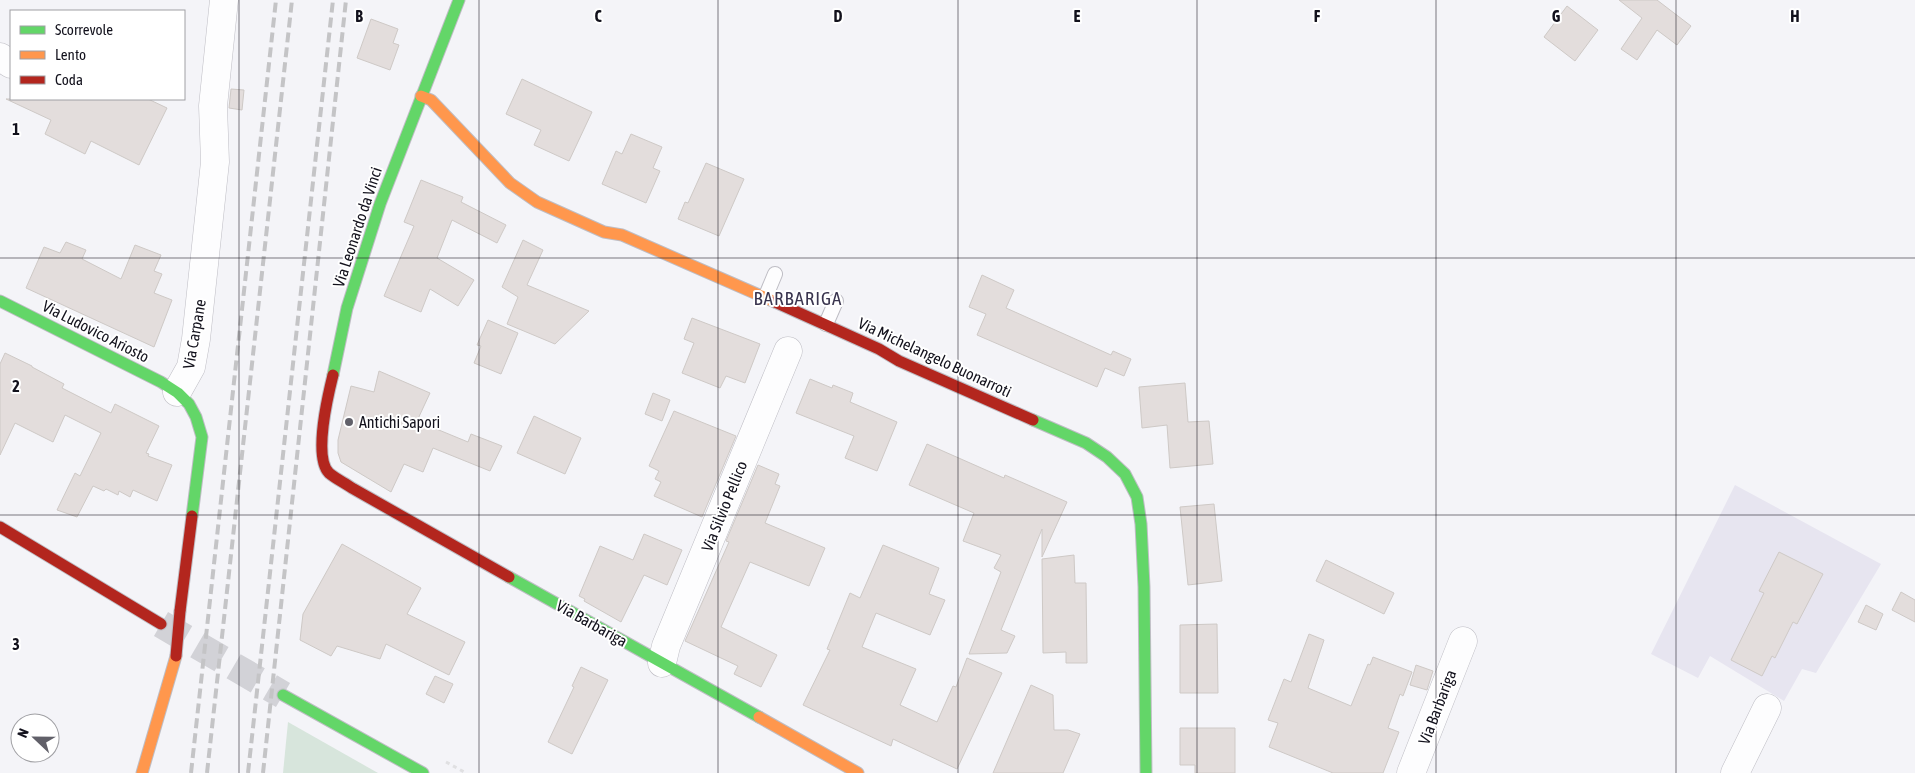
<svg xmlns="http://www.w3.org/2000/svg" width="1915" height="773" viewBox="0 0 1915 773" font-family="'Asap Condensed',sans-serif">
	<rect width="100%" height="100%" fill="#f4f4f8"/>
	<!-- built -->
	<polygon fill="#e7e5f0" points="1735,485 1881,564 1816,673 1802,669 1784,701 1710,656 1698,678 1651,654"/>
	<!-- green -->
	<polygon fill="#d7e5dc" points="288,722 378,773 283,773"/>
	<!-- building -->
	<g fill="#e3dddc" stroke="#cec9c6">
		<polygon points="1619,0 1657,0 1691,26 1677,45 1657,30 1637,60 1621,49 1642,18"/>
		<polygon points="1567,6 1598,30 1575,61 1544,37"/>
		<polygon points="371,19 398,29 393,43 399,45 390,70 357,58"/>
		<polygon points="522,79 592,112 569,161 534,145 541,130 506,114"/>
		<polygon points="231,89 244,90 242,110 229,108"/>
		<polygon points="6,99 148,99 167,108 139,165 91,141 85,154 45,134 51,120"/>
		<polygon points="631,134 662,147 653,168 660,171 646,203 602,184 616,151 622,154"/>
		<polygon points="706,163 744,179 719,236 678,219 685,202 688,203"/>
		<polygon points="421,180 463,197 461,202 506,225 497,243 452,220 437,258 474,280 458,306 430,289 421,312 384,296 414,226 404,222"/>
		<polygon points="523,240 543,250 527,285 589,311 555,344 507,324 518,297 502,287"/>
		<polygon points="66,242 86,250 82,259 121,279 135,245 161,255 154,271 162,274 154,293 172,300 154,347 26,288 44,247 60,253"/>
		<polygon points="982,275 1014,290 1006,308 1111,355 1113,351 1131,359 1124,376 1105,368 1097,387 977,335 986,314 969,307"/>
		<polygon points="692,318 760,344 745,383 726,376 720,388 682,373 694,343 684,339"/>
		<polygon points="488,320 518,333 501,374 474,363 481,346 477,345"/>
		<polygon points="5,353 32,366 32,367 64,384 62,388 111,413 115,404 159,426 146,453 149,454 148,456 172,465 157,501 133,490 130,497 119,491 118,495 106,489 104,491 93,486 77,517 57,510 75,473 80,476 101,433 65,415 53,442 15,423 0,455 0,364"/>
		<polygon points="379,371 430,393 417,421 468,442 471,434 502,446 490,471 433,448 423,472 404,464 391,492 341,462 338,453 338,440 351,386 374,392"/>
		<polygon points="810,379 832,388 833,385 853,393 850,402 897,422 877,471 845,458 854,436 796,413"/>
		<polygon points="1185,383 1188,422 1209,421 1213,464 1170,468 1167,425 1142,428 1139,387"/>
		<polygon points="653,393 670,400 662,421 645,414"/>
		<polygon points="674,411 736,436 702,517 654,496 661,482 655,479 659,471 649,466"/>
		<polygon points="534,416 581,438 565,474 517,453"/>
		<polygon points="927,444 1004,478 1005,475 1067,502 1042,557 1042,529 1001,630 1015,636 1007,653 969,654 1001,572 994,568 1001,555 963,541 974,513 909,485"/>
		<polygon points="758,465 779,474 775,484 780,486 765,523 825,548 809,586 750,562 721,627 777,655 761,687 734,674 738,666 685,641 729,542 726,541"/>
		<polygon points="1214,504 1222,581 1188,585 1180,507"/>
		<polygon points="644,534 682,550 667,585 644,575 621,622 584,601 585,599 579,596 600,546 633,560"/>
		<polygon points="342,544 421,588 407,614 465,642 449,675 386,644 380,659 337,646 331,656 300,640 303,614"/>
		<polygon points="883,545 939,568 929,594 945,600 930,635 876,613 862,647 916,669 900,705 937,722 953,686 956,687 967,658 1002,673 957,769 893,739 891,746 803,705 830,650 827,649 850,593 860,598"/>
		<polygon points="1779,552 1823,574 1797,624 1793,622 1775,658 1772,656 1762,676 1731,660 1764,593 1759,591"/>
		<polygon points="1074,555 1075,583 1086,583 1087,663 1066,663 1066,652 1043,653 1042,559"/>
		<polygon points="1326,560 1394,593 1384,614 1316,581"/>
		<polygon points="1901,592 1915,600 1915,622 1892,610"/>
		<polygon points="1866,605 1883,614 1876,630 1858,622"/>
		<polygon points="1217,624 1218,693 1180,693 1180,625"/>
		<polygon points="1309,634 1324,640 1308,688 1351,706 1368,664 1370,665 1373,657 1412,672 1403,696 1400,694 1388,728 1399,732 1383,773 1333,773 1269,747 1278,723 1268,720 1284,679 1291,682"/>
		<polygon points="1416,665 1433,671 1427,690 1410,685"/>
		<polygon points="581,667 608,680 572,754 548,742 574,687 572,686"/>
		<polygon points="435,676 453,684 444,703 426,694"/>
		<polygon points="1031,685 1053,695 1054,730 1068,730 1080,734 1063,773 993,773"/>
		<polygon points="1180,728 1235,728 1235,773 1195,773 1195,765 1180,765"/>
	</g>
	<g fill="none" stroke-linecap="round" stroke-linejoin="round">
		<!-- secondary-tunnel -->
		<polyline stroke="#d2d2d7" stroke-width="28" stroke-dasharray="28 14" stroke-linecap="butt" points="161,624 283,695"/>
		<defs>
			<g id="lane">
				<polyline points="765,298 775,274"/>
				<polyline points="826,324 836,301"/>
			</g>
			<g id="street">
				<polyline points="0,57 11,64"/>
				<polyline points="177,392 191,367 196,339 215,162 213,106 224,0"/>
				<polyline points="662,663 666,646 788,351"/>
				<polyline points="1411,773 1463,641"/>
				<polyline points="1735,773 1767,708"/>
			</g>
			<g id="fast">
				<polyline points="0,301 161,382 178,393 189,404 196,417 202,437 192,516"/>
				<polyline points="333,375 347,308 380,204 459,0"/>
				<polyline points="1033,420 1086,443 1107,457 1125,474 1137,497 1141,524 1144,587 1146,773"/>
				<polyline points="509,577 759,717"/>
				<polyline points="283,695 423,773"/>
			</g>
			<g id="slow">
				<polyline points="421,96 431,100 510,183 537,202 604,232 622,235 775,302"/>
				<polyline points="759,717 858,773"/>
				<polyline points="142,773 176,656"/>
			</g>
			<g id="jam">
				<polyline points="775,302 879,349 899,361 1033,420"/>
				<path d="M333 375C328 395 313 457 329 473 336 479 345 483 352 488L509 577"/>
				<polyline points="0,527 161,624"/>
				<polyline points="180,611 192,516"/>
			</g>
		</defs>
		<!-- lane casing -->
		<use href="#lane" stroke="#bebdc4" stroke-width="16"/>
		<!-- street casing -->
		<use href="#street" stroke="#bebdc4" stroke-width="29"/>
		<!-- fast casing -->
		<use href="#fast" stroke="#bebdc4" stroke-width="13"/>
		<!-- slow casing -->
		<use href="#slow" stroke="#bebdc4" stroke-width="13"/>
		<!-- jam casing -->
		<use href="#jam" stroke="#bebdc4" stroke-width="13"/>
		<!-- path -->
		<polyline stroke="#e0e0e2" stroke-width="3" stroke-dasharray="4 4" stroke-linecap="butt" points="446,762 466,773"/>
		<!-- lane -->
		<use href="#lane" stroke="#fdfdfe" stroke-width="14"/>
		<!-- street -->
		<use href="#street" stroke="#fdfdfe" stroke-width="28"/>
		<!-- fast -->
		<use href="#fast" stroke="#63d668" stroke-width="11"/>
		<!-- slow -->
		<use href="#slow" stroke="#ff974d" stroke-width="11"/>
		<!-- jam -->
		<use href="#jam" stroke="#b3261e" stroke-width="11"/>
		<!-- rail -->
		<g stroke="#c4c4c6" stroke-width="4" stroke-dasharray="10 5" stroke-linecap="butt">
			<polyline points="191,773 276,0"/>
			<polyline points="207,773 292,0"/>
			<polyline points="248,773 333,0"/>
			<polyline points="263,773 346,0"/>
		</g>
		<defs>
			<polyline id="jam-bridge" points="176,656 180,611"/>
		</defs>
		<!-- jam-bridge casing -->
		<use href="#jam-bridge" stroke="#bebdc4" stroke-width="13" stroke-linecap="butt"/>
		<!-- jam-bridge -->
		<use href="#jam-bridge" stroke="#b3261e" stroke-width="11"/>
	</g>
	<!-- grid -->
	<path fill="none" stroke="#12111c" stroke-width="1" stroke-opacity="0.55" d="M239 0V773M479 0V773M718 0V773M958 0V773M1197 0V773M1436 0V773M1676 0V773M0 258H1915M0 515H1915"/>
	<!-- markers -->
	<circle fill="#616069" stroke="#fff" stroke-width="2" cx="349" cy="422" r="5"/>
	<g text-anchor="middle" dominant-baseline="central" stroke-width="4" stroke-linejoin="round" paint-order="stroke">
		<!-- street labels -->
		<g font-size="16" fill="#12111c" stroke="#fff">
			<text transform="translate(357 227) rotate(-72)">Via Leonardo da Vinci</text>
			<text transform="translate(96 331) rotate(27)">Via Ludovico Ariosto</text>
			<text transform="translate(194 334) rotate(-80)">Via Carpane</text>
			<text transform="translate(935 357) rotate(25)">Via Michelangelo Buonarroti</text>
			<text transform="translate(724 506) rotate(-68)">Via Silvio Pellico</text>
			<text transform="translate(592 623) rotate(29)">Via Barbariga</text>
			<text transform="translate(1437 707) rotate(-69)">Via Barbariga</text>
		</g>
		<!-- poi labels -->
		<g font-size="16" fill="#12111c" stroke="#fff" text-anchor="start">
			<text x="359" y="422">Antichi Sapori</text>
		</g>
		<!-- quarter labels -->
		<g font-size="19" letter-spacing="1" fill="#3a354f" stroke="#fff">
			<text x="798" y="298">BARBARIGA</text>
		</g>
	</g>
	<g font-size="16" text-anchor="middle" font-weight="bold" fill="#12111c" stroke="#fff" stroke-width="4" stroke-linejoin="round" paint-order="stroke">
		<text x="359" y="22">B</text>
		<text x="598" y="22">C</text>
		<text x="838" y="22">D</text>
		<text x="1077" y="22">E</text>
		<text x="1317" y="22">F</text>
		<text x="1556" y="22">G</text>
		<text x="1795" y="22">H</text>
		<text x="16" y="135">1</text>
		<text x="16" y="392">2</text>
		<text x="16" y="650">3</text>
	</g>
	<!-- legend -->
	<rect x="10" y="10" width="175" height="90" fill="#ffffff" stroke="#a0a0a4"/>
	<rect x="20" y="26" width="25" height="8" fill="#63d668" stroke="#a0a0a4"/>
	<text x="55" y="35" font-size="15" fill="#12111c">Scorrevole</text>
	<rect x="20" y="51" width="25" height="8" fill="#ff974d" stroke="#a0a0a4"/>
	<text x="55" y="60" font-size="15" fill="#12111c">Lento</text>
	<rect x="20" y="76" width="25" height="8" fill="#b3261e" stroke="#a0a0a4"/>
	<text x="55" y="85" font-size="15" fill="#12111c">Coda</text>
	<!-- north arrow -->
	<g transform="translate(35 738) rotate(292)"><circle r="24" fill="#ffffff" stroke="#a0a0a4"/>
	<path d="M0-4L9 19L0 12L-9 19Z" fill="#616069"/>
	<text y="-8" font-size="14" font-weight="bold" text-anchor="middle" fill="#12111c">N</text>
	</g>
</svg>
